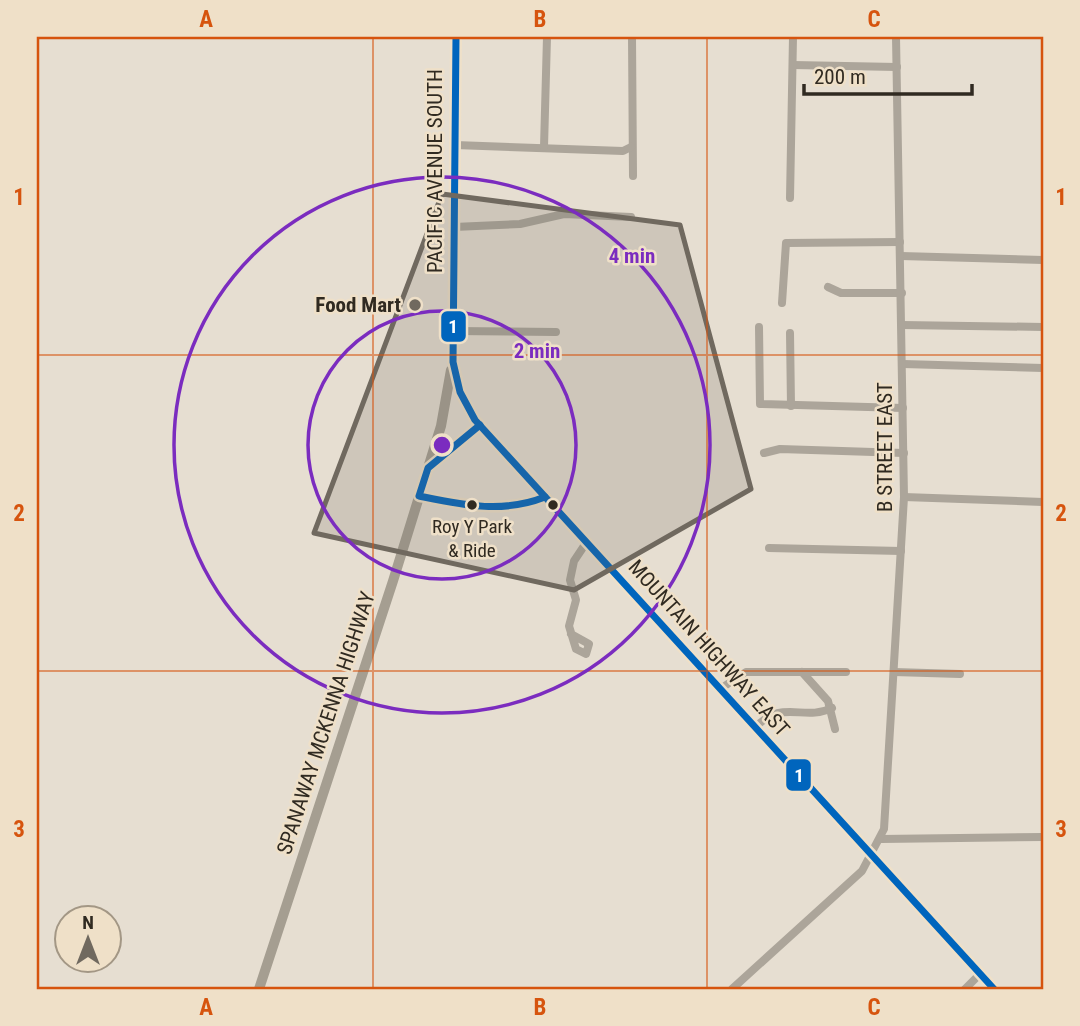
<svg xmlns="http://www.w3.org/2000/svg" width="1080" height="1026" viewBox="0 0 1080 1026" font-family="'Roboto Condensed',sans-serif">
	<rect width="100%" height="100%" fill="#e6ded1"/>
	<g fill="none" stroke-linecap="round" stroke-linejoin="round">
		<!-- minor -->
		<g stroke="#aca59a" stroke-width="8">
			<polyline points="632,37 633,176"/>
			<polyline points="793,65 897,67"/>
			<polyline points="455,145 623,151 631,147"/>
			<polyline points="544,147 547,37"/>
			<polyline points="790,198 793,37"/>
			<polyline points="454,227 520,224 564,214 631,217"/>
			<polyline points="901,256 1043,260"/>
			<polyline points="828,287 841,293 902,293"/>
			<polyline points="782,303 786,243 900,242"/>
			<polyline points="902,325 1043,327"/>
			<polyline points="759,327 760,404 903,408"/>
			<polyline points="453,331 556,332"/>
			<polyline points="790,333 791,406"/>
			<polyline points="903,364 1043,368"/>
			<polyline points="764,453 780,449 904,453"/>
			<polyline points="904,497 1043,502"/>
			<polyline points="769,548 901,551"/>
			<polyline points="571,634 589,644 586,654 576,649 569,626 576,600 570,580 574,561 586,543"/>
			<polyline points="802,672 828,701 835,729"/>
			<polyline points="894,672 960,674"/>
			<polyline points="720,689 746,672 846,672"/>
			<path d="M755 728C782 698 803 722 832 708"/>
			<polyline points="881,839 1043,837"/>
			<polyline points="732,989 862,871 884,829 904,497 896,37"/>
			<polyline points="965,989 980,974"/>
		</g>
		<!-- major -->
		<g stroke="#a59e91" stroke-width="10">
			<polyline points="456,37 453,362 460,392 475,420 994,989"/>
			<polyline points="429,467 480,425"/>
			<polyline points="259,989 393,581 441,426 451,370"/>
		</g>
		<defs>
			<g id="bus-1">
				<polyline points="456,37 453,362 460,392 475,420 994,989"/>
				<path d="M480 425 428 468 419 496C463 505 502 514 545 497"/>
			</g>
		</defs>
		<!-- bus-1 casing -->
		<use href="#bus-1" stroke="#efe0c8" stroke-width="12"/>
		<!-- bus-1 -->
		<use href="#bus-1" stroke="#0065bd" stroke-width="7"/>
	</g>
	<!-- marked area -->
	<path fill="#70695f" fill-opacity="0.2" stroke="#70695f" stroke-width="5" stroke-linejoin="round" d="M442 194 680 225 751 489 574 590 314 533Z"/>
	<!-- grid -->
	<path fill="none" stroke="#d6540e" stroke-width="2" stroke-opacity="0.55" d="M373 37V989M707 37V989M37 355H1043M37 671H1043"/>
	<!-- distance rings -->
	<g fill="none" stroke="#7b2cbf" stroke-width="3.5">
		<circle cx="442" cy="445" r="134"/>
		<circle cx="442" cy="445" r="268"/>
	</g>
	<!-- markers -->
	<circle fill="#70695f" stroke="#efe0c8" stroke-width="2.5" cx="415" cy="305" r="7"/>
	<g fill="#302a21" stroke="#efe0c8" stroke-width="2.5">
		<circle cx="472" cy="505" r="6"/>
		<circle cx="553" cy="505" r="6"/>
	</g>
	<g text-anchor="middle" dominant-baseline="central" stroke-width="5" stroke-linejoin="round" paint-order="stroke">
		<!-- bus labels -->
		<g font-size="19" fill="#302a21" stroke="#efe0c8">
			<text x="472" y="526">Roy Y Park<tspan x="472" dy="24">&amp; Ride</tspan></text>
		</g>
		<!-- street labels -->
		<g font-size="21" fill="#302a21" stroke="#efe0c8">
			<text transform="translate(435 171) rotate(-90)">PACIFIC AVENUE SOUTH</text>
			<text transform="translate(885 447) rotate(-90)">B STREET EAST</text>
			<text transform="translate(709 648) rotate(48)">MOUNTAIN HIGHWAY EAST</text>
			<text transform="translate(326 723) rotate(-72)">SPANAWAY MCKENNA HIGHWAY</text>
		</g>
		<!-- poi labels -->
		<g font-size="21" font-weight="bold" fill="#302a21" stroke="#efe0c8" text-anchor="end">
			<text x="401" y="305">Food Mart</text>
		</g>
	</g>
	<circle cx="442" cy="445" r="10" fill="#7b2cbf" stroke="#efe0c8" stroke-width="3.5"/>
	<g font-size="21" text-anchor="middle" font-weight="bold" fill="#7b2cbf" stroke="#efe0c8" stroke-width="5" stroke-linejoin="round" paint-order="stroke">
		<text x="632" y="263">4 min</text>
		<text x="537" y="358">2 min</text>
	</g>
	<g stroke="#efe0c8" stroke-width="2.5">
		<rect x="440" y="310" width="27" height="33" rx="7" fill="#0065bd"/>
		<rect x="785" y="758" width="27" height="34" rx="7" fill="#0065bd"/>
	</g>
	<g font-size="19" text-anchor="middle" font-weight="bold" fill="#fff">
		<text x="453" y="333">1</text>
		<text x="799" y="782">1</text>
	</g>
	<!-- border -->
	<rect width="1080" height="1026" fill="none" stroke="#efe0c8" stroke-width="77"/>
	<!-- north arrow -->
	<g transform="translate(88 939)"><circle r="33" fill="#efe0c8" stroke="#a39785" stroke-width="2"/>
	<path d="M0-5L12 26L0 18L-12 26Z" fill="#70695f"/>
	<text y="-10" font-size="19" font-weight="bold" text-anchor="middle" fill="#302a21">N</text>
	</g>
	<!-- scale -->
	<path d="M804 84v10h168v-10" fill="none" stroke="#302a21" stroke-width="3.5"/>
	<text x="814" y="84" font-size="21" fill="#302a21" stroke="#efe0c8" stroke-width="5" paint-order="stroke">200 m</text>
	<rect x="38" y="38" width="1004" height="950" fill="none" stroke="#d6540e" stroke-width="2.5"/>
	<g font-size="23" text-anchor="middle" font-weight="bold" fill="#d6540e">
		<text x="206" y="27">A</text>
		<text x="540" y="27">B</text>
		<text x="874" y="27">C</text>
		<text x="19" y="205">1</text>
		<text x="1061" y="205">1</text>
		<text x="19" y="521">2</text>
		<text x="1061" y="521">2</text>
		<text x="19" y="837">3</text>
		<text x="1061" y="837">3</text>
		<text x="206" y="1015">A</text>
		<text x="540" y="1015">B</text>
		<text x="874" y="1015">C</text>
	</g>
</svg>
